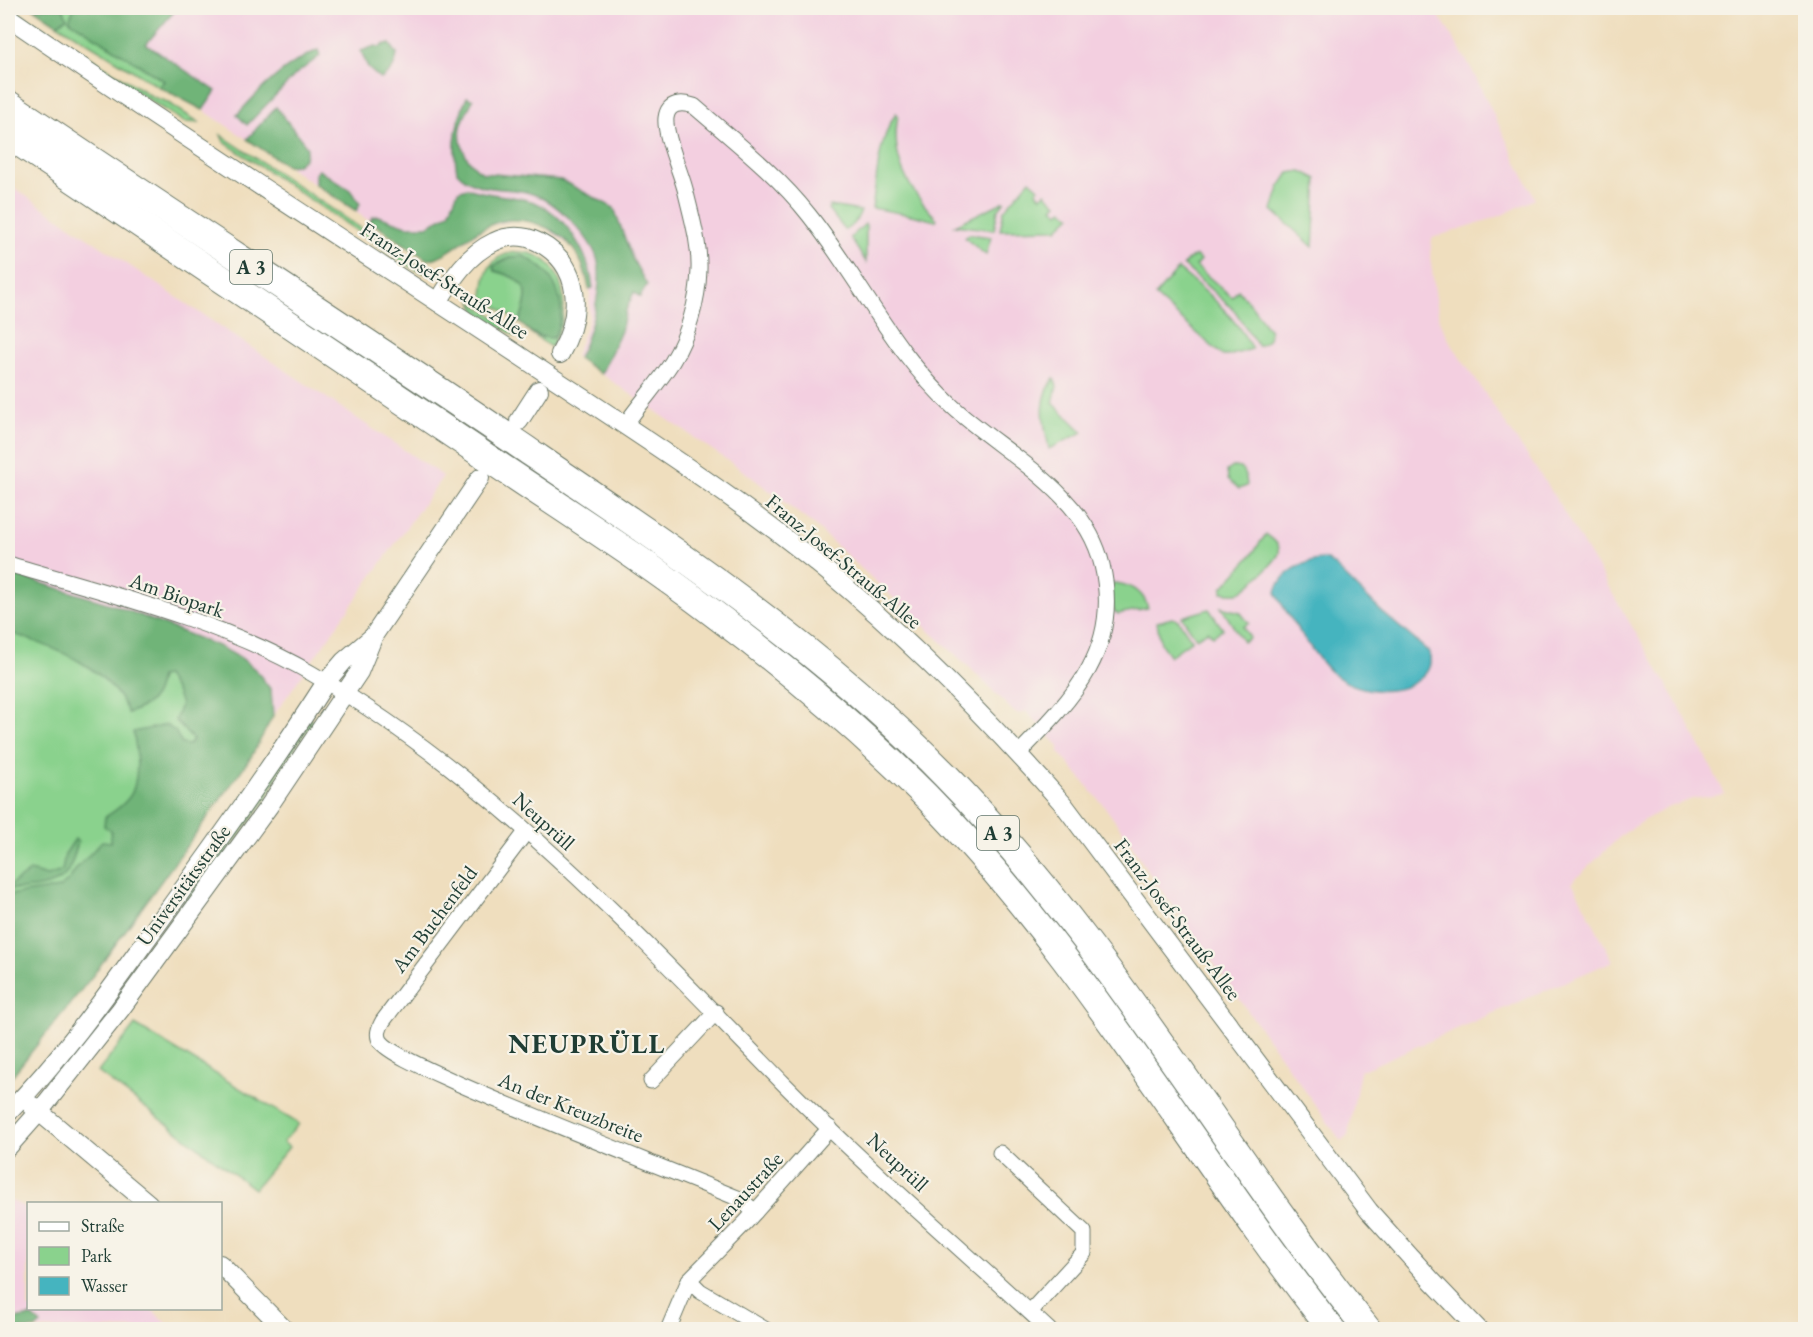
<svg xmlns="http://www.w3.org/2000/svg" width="1813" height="1337" viewBox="0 0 1813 1337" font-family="'EB Garamond',serif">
	<rect width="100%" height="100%" fill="#f7f3e8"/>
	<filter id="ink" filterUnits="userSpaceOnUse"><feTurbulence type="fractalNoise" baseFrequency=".0167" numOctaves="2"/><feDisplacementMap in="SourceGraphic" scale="12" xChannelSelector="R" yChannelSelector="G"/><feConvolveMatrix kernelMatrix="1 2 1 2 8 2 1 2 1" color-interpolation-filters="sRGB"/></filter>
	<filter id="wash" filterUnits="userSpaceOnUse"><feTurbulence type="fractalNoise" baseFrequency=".008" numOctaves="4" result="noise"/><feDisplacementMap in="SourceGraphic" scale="24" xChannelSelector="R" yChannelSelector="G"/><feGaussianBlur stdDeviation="1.35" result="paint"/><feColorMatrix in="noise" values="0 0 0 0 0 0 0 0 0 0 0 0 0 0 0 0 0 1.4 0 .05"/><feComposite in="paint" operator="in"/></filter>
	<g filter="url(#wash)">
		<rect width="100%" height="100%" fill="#efdebe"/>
		<!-- built -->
		<g fill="#f3cfe0">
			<polygon points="177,8 1432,8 1444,23 1471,68 1535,199 1500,216 1432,238 1430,257 1439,319 1450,342 1550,489 1676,700 1725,794 1692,799 1667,808 1644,820 1623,834 1572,882 1613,961 1360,1071 1348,1135 1341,1141 1147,870 1131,843 1105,807 1059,752 1059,746 1026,711 1020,714 1014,712 969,667 815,526 749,475 575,356 589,320 590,294 587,275 579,258 570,246 546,228 530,221 516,220 488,226 452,250 438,257 428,260 203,110 215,91 146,44"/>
			<polygon points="8,184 443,476 273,716 251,757 214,809 94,974 8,1081"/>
			<polygon points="8,1199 28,1209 28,1308 151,1309 173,1329 8,1329"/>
		</g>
		<!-- green -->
		<g fill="#8ad28d" stroke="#548860" stroke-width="1.5">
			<polygon points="8,8 11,8 153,97 165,101 200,123 184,122 8,11"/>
			<polygon points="63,8 74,8 70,20 164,81 159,87 57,24 67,18"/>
			<path d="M896 113 898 115C890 158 907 188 937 219L935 221 916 216 872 208C878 174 877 144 896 113Z"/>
			<polygon points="221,135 431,275 414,269 224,142"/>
			<polygon points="1301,171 1317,179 1313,247 1272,210 1279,188 1289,173"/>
			<polygon points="1030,180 1039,188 1036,191 1041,197 1045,193 1057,204 1053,208 1059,213 1063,209 1071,216 1057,229 1000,230 1004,210"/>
			<polygon points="1005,201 998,210 994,230 955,225"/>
			<polygon points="830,206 861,211 854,224 845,230 828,209"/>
			<polygon points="865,224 866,225 866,262 851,239 851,237"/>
			<polygon points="969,234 991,237 986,255 965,238"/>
			<path d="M519 252C556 253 568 289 562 321 560 330 555 338 551 347L529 332 542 338 523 256 512 257 493 266 495 271C529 280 532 291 519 322L483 297C484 271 490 254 519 252Z"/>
			<path d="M1196 256 1201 260 1196 266 1232 297 1238 290 1252 306 1270 331C1270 341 1267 343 1258 346L1235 311 1183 265 1189 259Z"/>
			<path d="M1178 269C1207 292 1235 315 1252 349L1228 356H1223L1155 296Z"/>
			<polygon points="472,302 504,323 517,335 516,337 476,311"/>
			<path d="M1054 378 1057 386 1053 403 1083 432 1049 449C1044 422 1037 403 1054 378Z"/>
			<path d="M1233 467C1246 467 1246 475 1247 486L1239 489 1228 479 1227 471Z"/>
			<path d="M1266 534C1272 539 1281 544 1279 553 1277 561 1245 591 1237 593 1232 594 1227 593 1222 592V588L1250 557Z"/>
			<path d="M1116 583C1131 585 1144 592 1148 608L1118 614 1114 611 1108 584Z"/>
			<polygon points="8,595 192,678 218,746 8,941"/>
			<polygon points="1221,607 1240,612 1249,623 1243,627 1250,638 1243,642"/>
			<polygon points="1209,609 1223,629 1213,636 1208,631 1196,638 1182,617"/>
			<polygon points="1172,618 1178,620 1192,640 1170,656 1161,644 1157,622"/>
			<polygon points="310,719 313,721 281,768 266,799 55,1083 52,1080 119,995"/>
			<polygon points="135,1025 299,1124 283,1142 289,1147 254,1189 98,1072"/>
		</g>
		<!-- forest -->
		<g fill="#6fb478" stroke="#477856" stroke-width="1.5">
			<polygon points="33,8 63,8 67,18 57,24"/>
			<polygon points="74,8 177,8 146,44 216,91 203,110 159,87 164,81 69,20"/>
			<path d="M385 44H390L397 54C395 67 392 71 381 79L368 68 361 51 375 46 380 47Z"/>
			<path d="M318 50 320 56 296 74 247 125 237 115C261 88 284 65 318 50Z"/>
			<path d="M467 97 473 100C469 108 463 118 461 127 458 145 467 164 483 173L561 180 614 208 632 258 647 285 640 297 634 292 626 310 621 331 601 374 578 358C590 334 606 282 596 255 590 241 579 229 569 218 556 206 543 196 526 192 502 187 475 192 457 172 452 145 456 122 467 97Z"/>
			<polygon points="276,107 307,147 305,158 297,165 287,166 247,139"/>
			<polygon points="319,170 350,190 360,204 356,211 315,184 315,174"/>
			<path d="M467 188C488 196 510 195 531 201 565 212 590 255 593 288L589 289C587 278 585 268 579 258 562 227 521 211 488 226 466 235 452 255 428 260L370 221 373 217 378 216 407 226H428L449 213 458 191Z"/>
			<path d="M523 256C556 271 571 305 553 338 538 338 529 332 519 322 532 291 529 280 495 271L493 266 511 257Z"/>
			<path d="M8 573 114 605 218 646 241 658 256 670 271 690 273 716 251 757 94 974 8 1081V895L59 888 69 880 76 869 102 841 111 842V831L104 826 105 817C115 811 129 801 133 790 139 774 137 748 133 732L166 725 175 731 182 744 189 745 193 740 175 720 181 705 177 693 166 676 160 677C156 700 150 705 128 713 108 665 54 648 8 632Z"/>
			<path d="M75 839 78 842C69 874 67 884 32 888 24 889 15 890 8 889V887L30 871 47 876 62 871 65 854Z"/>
			<polygon points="32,1316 41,1324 35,1329 8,1329 8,1320"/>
		</g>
		<!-- water -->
		<path fill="#45b4bf" stroke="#32787a" stroke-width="1.5" d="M1325 559 1333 564 1382 612 1429 652C1432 662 1430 670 1422 677 1398 698 1356 693 1331 672 1320 663 1280 605 1276 592 1281 571 1305 561 1325 559Z"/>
	</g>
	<g filter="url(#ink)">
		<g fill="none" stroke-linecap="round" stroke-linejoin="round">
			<defs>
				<g id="minor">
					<path d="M625 425C640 403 658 384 672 362 688 336 698 301 699 270 700 245 692 218 686 193 682 174 664 136 666 118 668 102 682 102 694 106 733 140 777 174 809 215 859 278 893 352 953 407 1004 454 1085 492 1102 565 1122 649 1073 698 1019 753"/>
					<path d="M8 564C107 593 221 621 311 673 492 777 638 935 783 1083 868 1169 961 1248 1049 1330"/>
					<path d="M526 832 383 1021C379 1028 376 1035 381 1042 391 1055 441 1075 457 1083 550 1124 645 1160 740 1199L755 1212"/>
					<polyline points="651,1081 716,1012"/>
					<polyline points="1000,1153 1084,1232 1084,1253 1030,1312"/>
					<polyline points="689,1280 700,1291 766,1330"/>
					<polyline points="668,1330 689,1280 746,1222 830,1128"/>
				</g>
				<g id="tertiary">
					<path d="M8 17C178 134 351 245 523 358 627 427 732 493 828 572 913 643 991 722 1064 805L1369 1211 1432 1281 1479 1330"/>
					<path d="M438 302C452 279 468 254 494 242 508 235 524 235 538 242 583 265 582 315 560 354"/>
					<polyline points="519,421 539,390"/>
					<polyline points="31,1105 149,1204"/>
					<path d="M8 1113C64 1056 110 990 157 925 215 845 273 765 326 682L344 661 371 638"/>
					<polyline points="8,1147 39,1112 120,1010 269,806 359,672 374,635 480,478"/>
					<polyline points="220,1264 285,1330"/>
				</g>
				<g id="motorway">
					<path d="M8 104C180 220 355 333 527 450 673 549 821 648 945 775 1110 943 1222 1148 1368 1330"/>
					<path d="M8 135C173 247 339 357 504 469 574 516 646 562 713 613 788 669 860 730 926 796 1083 956 1194 1154 1332 1330"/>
				</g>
			</defs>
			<!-- minor casing -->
			<use href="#minor" stroke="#687564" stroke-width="17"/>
			<!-- tertiary casing -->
			<use href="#tertiary" stroke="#687564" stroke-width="20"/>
			<!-- motorway casing -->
			<use href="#motorway" stroke="#687564" stroke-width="29"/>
			<!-- minor -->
			<use href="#minor" stroke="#fff" stroke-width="15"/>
			<!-- tertiary -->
			<use href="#tertiary" stroke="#fff" stroke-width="18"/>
			<!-- motorway -->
			<use href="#motorway" stroke="#fff" stroke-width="27"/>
		</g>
	</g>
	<g text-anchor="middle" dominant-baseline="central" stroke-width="4.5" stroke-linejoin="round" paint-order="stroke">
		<!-- shield labels -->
		<g fill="#f7f3e8" stroke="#60746a" stroke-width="1.5">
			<rect x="230" y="250" width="42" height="34" rx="4.5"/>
			<rect x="977" y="816" width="42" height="34" rx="4.5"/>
		</g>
		<g font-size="20" font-weight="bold" fill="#1f3d34">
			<text x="251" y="267">A 3</text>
			<text x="998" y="833">A 3</text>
		</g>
		<!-- street labels -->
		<g font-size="21" fill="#1f3d34" stroke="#f7f3e8">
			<text transform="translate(445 280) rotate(33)">Franz-Josef-Strauß-Allee</text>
			<text transform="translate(844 561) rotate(40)">Franz-Josef-Strauß-Allee</text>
			<text transform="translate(177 595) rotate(19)">Am Biopark</text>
			<text transform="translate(544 821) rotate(42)">Neuprüll</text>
			<text transform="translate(183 885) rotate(-54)">Universitätsstraße</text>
			<text transform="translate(434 919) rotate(-53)">Am Buchenfeld</text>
			<text transform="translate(1178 919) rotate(53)">Franz-Josef-Strauß-Allee</text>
			<text transform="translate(571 1107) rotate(22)">An der Kreuzbreite</text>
			<text transform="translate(898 1162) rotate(43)">Neuprüll</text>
			<text transform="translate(745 1191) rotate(-47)">Lenaustraße</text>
		</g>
		<!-- district labels -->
		<g font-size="27" font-weight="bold" letter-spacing="1.5" fill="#1f3d34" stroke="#f7f3e8">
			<text x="587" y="1043">NEUPRÜLL</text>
		</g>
	</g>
	<!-- margin -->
	<rect width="1813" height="1337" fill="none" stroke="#f7f3e8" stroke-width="30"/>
	<!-- legend -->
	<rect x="27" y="1202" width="195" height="108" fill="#f7f3e8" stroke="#a1aaa0" stroke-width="1.5"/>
	<rect x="39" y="1222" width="30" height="9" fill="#ffffff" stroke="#a1aaa0" stroke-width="1.5"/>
	<text x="81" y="1232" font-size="18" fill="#1f3d34">Straße</text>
	<rect x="39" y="1247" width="30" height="18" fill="#8ad28d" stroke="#a1aaa0" stroke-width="1.5"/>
	<text x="81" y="1262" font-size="18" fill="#1f3d34">Park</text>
	<rect x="39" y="1277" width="30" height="18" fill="#45b4bf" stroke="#a1aaa0" stroke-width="1.5"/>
	<text x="81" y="1292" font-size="18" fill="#1f3d34">Wasser</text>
</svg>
